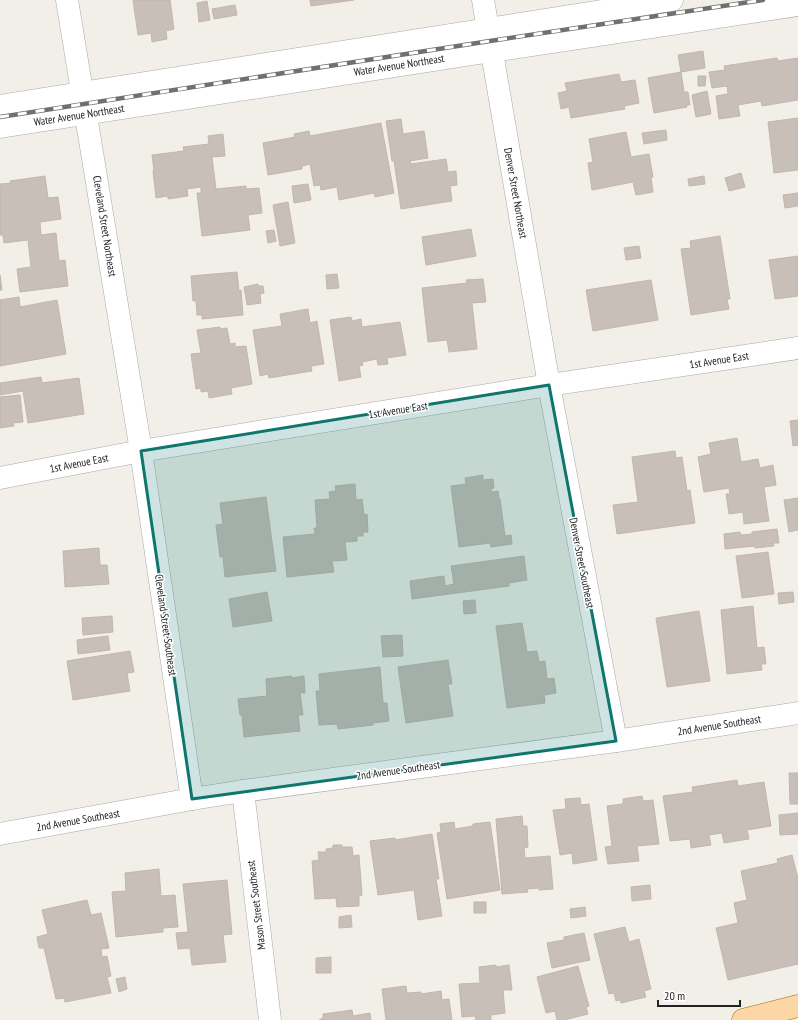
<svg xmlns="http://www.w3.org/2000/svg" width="798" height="1020" viewBox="0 0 798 1020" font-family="'PT Sans Narrow',sans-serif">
	<rect width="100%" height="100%" fill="#f2efe9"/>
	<!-- building -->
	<g fill="#c7bfb8" stroke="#c4b6ab">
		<polygon points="133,0 170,0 174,29 166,31 167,39 152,42 151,33 138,35"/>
		<polygon points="310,0 354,0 311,6"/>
		<polygon points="207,1 210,20 199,22 197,3"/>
		<polygon points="235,5 237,15 214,19 212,9"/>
		<polygon points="703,51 705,68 681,72 678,55"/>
		<polygon points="777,58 778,61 798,58 798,100 762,106 761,101 738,105 740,116 719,119 716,96 728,94 727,86 712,88 709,72 725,70 724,66"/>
		<polygon points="681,72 684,92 688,92 690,105 686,105 687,107 654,113 648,78"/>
		<polygon points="619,74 621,82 635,80 639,103 624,106 625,109 571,118 569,107 561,109 558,93 567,91 565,83"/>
		<polygon points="698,76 706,76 705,86 698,86"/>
		<polygon points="707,91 711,114 696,117 692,95"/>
		<polygon points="798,118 798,170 774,173 768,122"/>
		<polygon points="401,119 403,134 424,131 428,158 410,161 411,164 446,159 448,172 456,171 457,185 450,186 452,201 401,209 394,161 392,161 386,121"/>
		<polygon points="381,123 394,193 375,197 374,193 339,200 337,187 321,190 320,185 314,186 310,164 302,166 302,169 268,175 263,143 295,137 294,134 309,131 310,136"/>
		<polygon points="666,130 667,140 644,144 642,133"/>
		<polygon points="626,132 631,157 649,154 653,177 651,178 653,192 636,195 633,182 592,190 588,163 593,162 589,139"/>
		<polygon points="223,134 225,156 212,157 216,189 246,186 246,189 259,188 262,213 248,215 250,230 202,236 197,193 201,193 201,187 187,189 188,196 168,199 168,196 156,198 153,171 154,171 152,155 184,151 183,147 209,144 208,136"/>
		<polygon points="741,173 745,187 729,191 725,178"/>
		<polygon points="45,176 48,198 58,197 61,219 40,222 41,235 56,233 59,261 65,260 68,286 20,292 17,269 31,267 28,240 4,243 3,235 0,235 0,184 11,183 10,181"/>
		<polygon points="704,176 705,184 689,186 688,179"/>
		<polygon points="308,184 311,200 294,203 292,186"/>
		<polygon points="798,193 798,206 785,208 783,195"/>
		<polygon points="288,202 295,243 280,246 273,205"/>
		<polygon points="471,229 476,256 426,265 422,237"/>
		<polygon points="274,230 276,241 268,243 266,231"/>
		<polygon points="720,236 730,299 727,299 729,309 691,315 681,249 691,248 690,241"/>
		<polygon points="639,246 641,258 626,260 624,248"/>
		<polygon points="798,256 798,296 775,299 769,260"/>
		<polygon points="237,272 239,291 241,290 243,315 202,319 202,315 197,315 196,301 193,301 191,276"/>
		<polygon points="337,274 339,288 327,289 326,275"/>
		<polygon points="0,275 2,290 0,290"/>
		<polygon points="483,279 486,302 472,303 477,349 449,352 447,340 428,342 422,288 467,283 466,280"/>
		<polygon points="651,280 658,320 593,331 586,290"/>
		<polygon points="258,284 258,286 263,286 264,293 260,294 261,303 247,305 244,287"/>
		<polygon points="19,297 20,307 57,300 66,354 0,366 0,300"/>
		<polygon points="308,309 310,323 317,321 324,364 311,366 312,371 269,378 268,374 260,376 253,330 282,326 280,314"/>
		<polygon points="351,317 352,321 361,319 362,327 400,322 406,355 387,358 388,364 378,365 377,359 362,362 363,365 359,366 361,377 339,381 330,320"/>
		<polygon points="220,327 220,329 227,328 230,344 235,343 235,347 246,346 252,384 231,388 232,394 209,398 208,391 201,392 201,388 196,389 191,354 201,353 197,330"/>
		<polygon points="41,377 42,383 79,378 84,414 28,423 23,391 0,395 0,383"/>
		<polygon points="20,395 23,422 13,423 14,426 0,428 0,397"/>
		<polygon points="798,420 798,445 793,446 790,421"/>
		<polygon points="737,438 741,462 758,459 760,468 773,465 776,485 764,487 769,521 744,524 743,512 729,514 726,494 730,494 729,488 704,492 698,457 711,454 709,443"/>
		<polygon points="675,451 676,458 682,457 687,491 690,490 695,523 617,534 613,505 638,502 632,457"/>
		<polygon points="483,475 483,480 493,479 494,488 491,489 491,492 498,491 499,499 500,499 505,536 511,535 512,544 491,547 490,543 459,547 451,486 466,484 465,478"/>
		<polygon points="355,484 356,500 362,499 364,515 367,514 368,532 363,532 363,536 357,536 357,541 345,542 347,560 332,561 334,572 287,577 283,537 315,534 314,528 317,528 315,500 330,499 329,492 336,491 335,486"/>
		<polygon points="266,497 276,571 225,577 223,557 220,557 216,525 223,524 220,503"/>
		<polygon points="798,498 798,530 789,532 784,500"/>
		<polygon points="777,529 779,543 773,543 774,546 755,548 755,546 725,549 724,534 740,532 741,535 752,534 752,532"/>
		<polygon points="99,548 100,565 107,565 109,584 65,587 63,551"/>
		<polygon points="768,552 774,594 742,598 736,556"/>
		<polygon points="524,556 527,580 509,583 509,586 412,599 410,581 444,576 445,586 454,584 451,566"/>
		<polygon points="267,592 272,621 233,627 229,599"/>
		<polygon points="793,592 794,602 779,604 778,593"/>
		<polygon points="475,600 476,613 464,614 463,601"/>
		<polygon points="753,606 757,648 764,647 766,664 761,664 762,670 727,674 721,610"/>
		<polygon points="699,611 710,681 667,687 656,618"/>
		<polygon points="112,616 113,632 83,635 82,618"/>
		<polygon points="522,623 527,652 537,651 539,662 545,661 547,679 554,678 556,693 544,695 545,703 507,708 496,626"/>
		<polygon points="402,635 403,656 383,657 381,636"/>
		<polygon points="108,636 110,650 78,654 77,640"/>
		<polygon points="130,651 134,672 127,673 130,691 73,700 67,661"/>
		<polygon points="448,660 452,684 448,684 453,716 406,723 398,667"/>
		<polygon points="380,667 383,703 387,703 389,721 373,723 373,725 338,729 337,724 319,725 316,691 320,691 319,674"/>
		<polygon points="291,676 292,678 304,676 305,693 300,693 303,715 298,715 300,731 244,737 242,715 240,715 238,699 267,696 266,679"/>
		<polygon points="789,773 798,773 798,804 790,804"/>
		<polygon points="737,780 738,786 764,782 771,826 747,830 749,839 724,843 722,833 709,835 711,845 691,848 690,839 670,841 663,796 693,792 692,787"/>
		<polygon points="642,796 643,801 653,800 659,844 637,846 639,861 608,864 605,847 612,846 607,806 623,804 623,799"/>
		<polygon points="580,798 581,805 589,804 597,860 573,864 572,853 560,855 553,810 566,809 565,799"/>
		<polygon points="798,813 798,834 780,835 779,815"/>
		<polygon points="522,816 523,826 527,826 528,847 524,848 525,858 550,856 553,889 539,890 539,888 527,889 528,892 502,894 496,819"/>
		<polygon points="454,822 455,829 473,826 473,824 490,822 500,890 447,899 437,833 441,832 440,824"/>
		<polygon points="432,834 439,879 436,879 442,916 418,920 414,890 378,895 370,841 395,838 395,840"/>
		<polygon points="333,845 342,845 342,847 352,847 353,856 359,855 362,895 359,896 359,906 337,907 336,898 315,899 312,861 319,860 318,852 326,852 326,849 333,848"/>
		<polygon points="792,855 797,875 798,875 798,964 728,980 716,928 738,923 734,903 747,900 741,871 778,863 777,859"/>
		<polygon points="159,869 161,896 175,895 178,927 163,928 163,932 116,937 112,892 126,891 125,873"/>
		<polygon points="227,880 232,934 223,935 226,962 192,965 190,948 178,949 176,933 188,932 183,884"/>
		<polygon points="650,885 651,899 632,901 631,887"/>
		<polygon points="87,900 91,915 101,913 109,948 101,949 102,957 107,956 111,976 107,977 111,993 65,1002 64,998 56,999 44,948 39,948 37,937 48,934 42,910"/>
		<rect x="474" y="902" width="12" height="11"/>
		<polygon points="585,907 586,916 571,918 570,909"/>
		<polygon points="351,915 352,927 339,928 339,917"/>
		<polygon points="625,927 629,942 639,939 651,989 644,991 646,997 621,1003 620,1000 616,1001 614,993 609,994 594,934"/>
		<polygon points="584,933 590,960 552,968 547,943 564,940 564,937"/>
		<polygon points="331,957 331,973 316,973 316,958"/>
		<polygon points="496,965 496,967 509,965 512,990 503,990 505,1013 491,1015 491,1020 476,1020 475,1016 462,1017 459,984 480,983 479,967"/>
		<polygon points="578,966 589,1006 586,1007 588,1014 564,1020 557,1020 555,1011 546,1013 537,977"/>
		<polygon points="125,977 127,989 119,992 116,979"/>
		<polygon points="406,986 407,993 421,992 421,994 441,991 442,1000 449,999 452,1020 386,1020 382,989"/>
		<polygon points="352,1010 353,1016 370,1013 371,1020 319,1020 323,1018 323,1014"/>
	</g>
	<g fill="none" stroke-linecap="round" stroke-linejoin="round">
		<defs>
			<g id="minor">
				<polyline points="67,0 141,451 192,799"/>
				<polyline points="483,0 549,385 616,741"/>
				<polyline points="0,106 672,0"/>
				<polyline points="0,127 492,51 798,5"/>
				<polyline points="0,478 141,451 549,385 798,348"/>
				<polyline points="243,791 270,1020"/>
				<polyline points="0,834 192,799 243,791 616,741 798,713"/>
			</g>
			<polyline id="major" points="743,1020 798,1006"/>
		</defs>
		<!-- minor casing -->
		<use href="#minor" stroke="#a9a9a9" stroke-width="23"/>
		<!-- major casing -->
		<use href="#major" stroke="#a06b00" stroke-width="23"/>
		<!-- minor -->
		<use href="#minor" stroke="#fff" stroke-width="22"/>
		<!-- major -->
		<use href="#major" stroke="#fcd6a4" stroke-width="22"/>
		<defs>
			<polyline id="rail" points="0,117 490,41 763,0"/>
		</defs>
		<!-- rail casing -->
		<use href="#rail" stroke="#707070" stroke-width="4.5"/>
		<!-- rail -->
		<use href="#rail" stroke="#fff" stroke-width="3" stroke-dasharray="9" stroke-linecap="butt"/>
	</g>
	<!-- marked area -->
	<path fill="#0f766e" fill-opacity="0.2" stroke="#0f766e" stroke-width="3" stroke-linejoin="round" d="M549 385 616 741 192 799 141 451Z"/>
	<g text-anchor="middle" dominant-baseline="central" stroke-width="3" stroke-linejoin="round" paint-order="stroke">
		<!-- street labels -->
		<g font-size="11" fill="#222" stroke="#fff">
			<text transform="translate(399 65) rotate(-9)">Water Avenue Northeast</text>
			<text transform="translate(79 115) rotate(-9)">Water Avenue Northeast</text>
			<text transform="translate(516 193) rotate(80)">Denver Street Northeast</text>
			<text transform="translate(105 226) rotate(81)">Cleveland Street Northeast</text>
			<text transform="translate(719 360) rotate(-9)">1st Avenue East</text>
			<text transform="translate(398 410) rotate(-9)">1st Avenue East</text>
			<text transform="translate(79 463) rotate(-11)">1st Avenue East</text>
			<text transform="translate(582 563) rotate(79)">Denver Street Southeast</text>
			<text transform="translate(166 625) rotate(82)">Cleveland Street Southeast</text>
			<text transform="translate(719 725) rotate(-9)">2nd Avenue Southeast</text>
			<text transform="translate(398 770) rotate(-8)">2nd Avenue Southeast</text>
			<text transform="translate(78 820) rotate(-10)">2nd Avenue Southeast</text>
			<text transform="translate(256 905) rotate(-97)">Mason Street Southeast</text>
		</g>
	</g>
	<!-- scale -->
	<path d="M658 1000v6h82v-6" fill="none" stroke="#222222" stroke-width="2"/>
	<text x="664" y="1000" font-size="12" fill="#222222" stroke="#ffffff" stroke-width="3" paint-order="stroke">20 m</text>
</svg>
